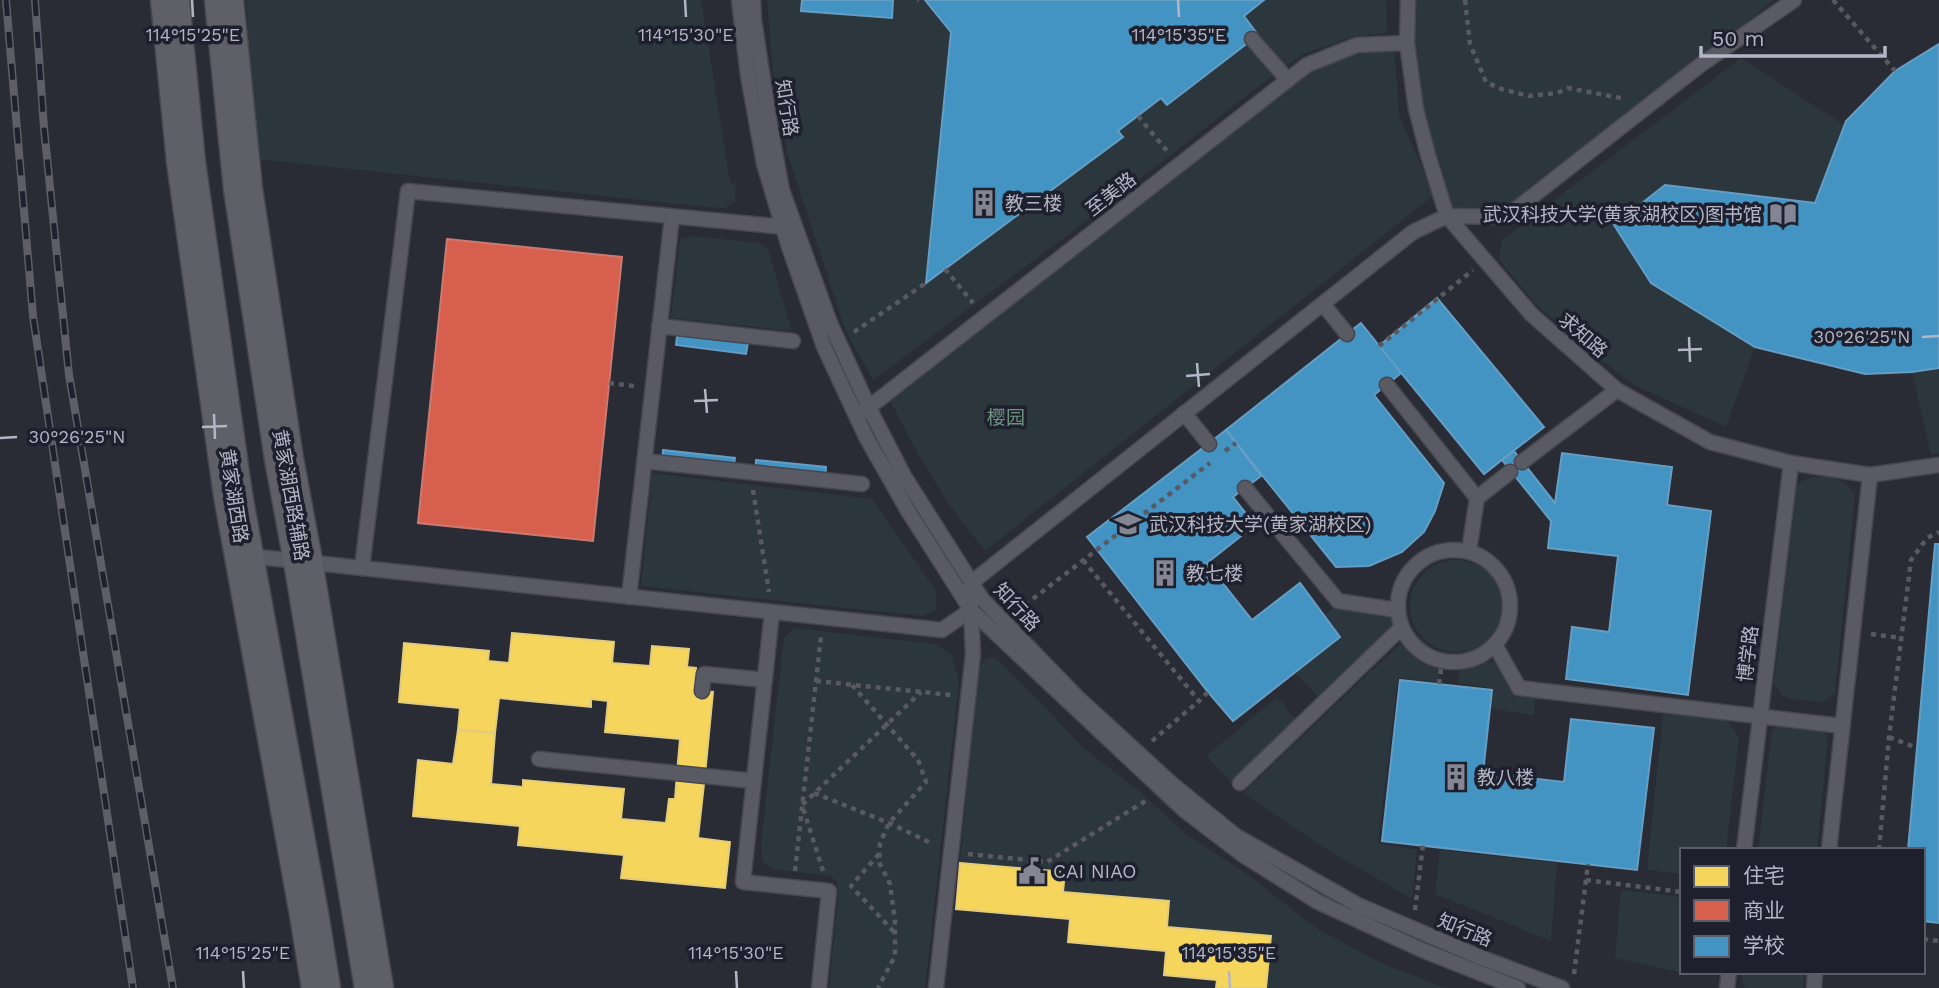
<svg xmlns="http://www.w3.org/2000/svg" width="1939" height="988" viewBox="0 0 1939 988" font-family="'Work Sans','Noto Sans SC',sans-serif">
	<rect width="100%" height="100%" fill="#2a2c35"/>
	<!-- green -->
	<g fill="#2b363d">
		<polygon points="246,0 701,0 730,182 736,186 735,202 725,208 707,207 257,159"/>
		<polygon points="767,0 1386,0 1388,33 1355,36 1303,54 1267,80 1068,235 873,380 845,329 788,156 773,72"/>
		<polygon points="1409,0 1773,0 1699,66 1506,217 1447,216 1416,109"/>
		<polygon points="1394,43 1399,115 1434,195 985,551 947,502 918,454 887,395 1307,65 1357,45"/>
		<polygon points="1741,58 1844,125 1815,203 1665,185 1614,225 1651,283 1755,347 1726,427 1636,386 1590,352 1535,303 1499,260 1502,240"/>
		<polygon points="694,236 759,243 768,249 792,331 671,318 680,239"/>
		<polygon points="1939,368 1939,453 1931,455 1912,372"/>
		<polygon points="652,473 872,499 936,591 936,610 922,616 641,586"/>
		<path d="M1812 477C1833 477 1842 476 1855 494L1835 693 1822 702 1791 699 1781 695 1774 684 1796 486 1802 481Z"/>
		<circle cx="1456" cy="606" r="46"/>
		<polygon points="1339,604 1394,613 1399,626 1321,700 1295,672 1340,637 1325,615"/>
		<polygon points="794,628 935,644 952,655 959,682 925,988 829,988 838,899 837,882 831,876 772,869 762,861 761,842 784,638"/>
		<polygon points="1404,640 1424,656 1441,662 1438,682 1398,678 1378,843 1417,850 1412,899 1323,847 1243,793"/>
		<path d="M995 657 1049 711 1081 746 1140 792 1185 833 1247 874 1316 928 1383 964 1447 988H1266L1271 936 1167 927 1169 901 1063 892 1064 872 960 863 977 680C980 667 980 658 995 657Z"/>
		<polygon points="1490,662 1499,665 1518,692 1535,698 1534,715 1491,709 1493,688 1458,683 1460,667"/>
		<polygon points="1277,697 1299,722 1233,784 1206,756"/>
		<polygon points="1663,714 1724,719 1731,725 1739,738 1726,850 1682,850 1682,874 1647,870"/>
		<polygon points="1780,725 1823,731 1828,737 1817,850 1758,850 1772,730"/>
		<polygon points="1440,850 1557,863 1551,941 1435,894"/>
		<polygon points="1621,890 1682,897 1682,972 1694,972 1693,975 1615,958"/>
		<polygon points="1743,972 1805,972 1803,988 1745,988 1742,980"/>
	</g>
	<!-- homes -->
	<g fill="#f6d55c" stroke="#e2cc7c" stroke-width="2">
		<polygon points="512,633 614,642 612,663 650,666 652,646 689,649 687,667 696,668 694,690 713,692 705,775 677,773 680,739 605,732 608,701 591,699 591,707 499,698 495,733 458,730 460,708 399,702 404,643 489,651 488,661 509,663"/>
		<polygon points="458,730 495,733 491,784 523,787 523,780 624,789 621,819 666,823 669,799 675,799 677,773 705,775 698,838 730,842 725,888 621,878 624,855 518,845 520,826 413,816 418,760 453,764"/>
		<polygon points="960,863 1065,872 1063,892 1169,901 1167,927 1271,936 1266,988 1216,988 1217,980 1164,975 1166,951 1068,942 1070,919 956,909"/>
	</g>
	<!-- shops -->
	<polygon fill="#d6604d" stroke="#cc7a71" stroke-width="2" points="447,239 622,257 593,541 418,523"/>
	<!-- schools -->
	<g fill="#4393c3" stroke="#659ec4" stroke-width="2">
		<polygon points="802,0 893,0 892,18 801,11"/>
		<polygon points="925,0 1264,0 1244,16 1258,35 1167,105 1161,98 1118,131 1123,137 926,283 951,32"/>
		<polygon points="1939,44 1939,368 1912,372 1865,374 1755,347 1651,283 1614,225 1665,185 1815,203 1846,121 1895,71"/>
		<polygon points="1437,298 1544,427 1484,474 1379,346"/>
		<polygon points="1361,323 1401,373 1374,395 1444,483 1435,511 1424,532 1402,552 1369,566 1336,567 1226,430"/>
		<polygon points="678,328 749,336 746,354 676,345"/>
		<polygon points="1226,430 1261,476 1233,497 1255,525 1207,563 1252,620 1300,583 1340,637 1233,721 1208,692 1087,537"/>
		<polygon points="663,450 735,458 733,471 662,463"/>
		<polygon points="1514,451 1555,503 1562,453 1672,467 1667,505 1711,511 1688,695 1566,679 1572,627 1609,632 1618,556 1548,548 1551,521 1502,460"/>
		<polygon points="756,460 826,467 825,480 755,473"/>
		<polygon points="1935,544 1939,544 1939,923 1923,921 1923,850 1908,850"/>
		<polygon points="1400,680 1492,690 1483,773 1564,782 1571,719 1654,728 1637,870 1382,841"/>
	</g>
	<g fill="none" stroke-linecap="round" stroke-linejoin="round">
		<defs>
			<g id="lane">
				<polyline points="739,0 748,76 764,164 788,244 824,347 866,437 908,511 971,610 1184,810 1243,855 1318,902 1422,950 1518,988"/>
				<polyline points="753,0 754,20 770,125 782,190 830,323 869,408 904,476 982,599 1077,697 1172,784 1236,836 1358,905 1482,958 1562,988"/>
				<polyline points="1408,0 1407,43 1416,109 1428,155 1447,216 1532,315 1617,390 1710,442 1791,463 1870,475 1939,465"/>
				<polyline points="1252,39 1288,80"/>
				<polyline points="795,228 408,191 362,568 942,630 971,610 971,583 1413,232 1447,216 1506,217 1699,66 1794,0"/>
				<polyline points="1323,304 1347,334"/>
				<polyline points="659,326 793,341"/>
				<polyline points="1387,385 1477,498"/>
				<polyline points="863,412 1307,65 1357,45 1407,43"/>
				<polyline points="1184,413 1209,444"/>
				<polyline points="644,461 862,484"/>
				<polyline points="1522,462 1617,390"/>
				<polyline points="1245,488 1338,601 1397,610"/>
				<circle cx="1454" cy="606" r="56"/>
				<polyline points="1469,551 1477,498 1510,472"/>
				<polyline points="259,557 362,568"/>
				<polyline points="629,597 672,217"/>
				<polyline points="772,612 743,882 829,891 819,988"/>
				<polyline points="1495,645 1519,688 1842,726"/>
				<polyline points="702,691 704,674 765,680"/>
				<polyline points="539,759 754,781"/>
				<polyline points="1240,783 1401,628"/>
				<polyline points="1744,850 1791,463"/>
				<polyline points="1829,850 1870,475"/>
				<polyline points="936,988 973,654 971,610"/>
				<polyline points="1727,988 1729,972"/>
				<polyline points="1814,988 1815,972"/>
			</g>
			<g id="secondary">
				<polyline points="170,0 186,162 233,495 309,914 321,988"/>
				<polyline points="224,0 243,189 284,459 303,561 374,988"/>
			</g>
		</defs>
		<!-- lane casing -->
		<use href="#lane" stroke="#46474e" stroke-width="17"/>
		<!-- secondary casing -->
		<use href="#secondary" stroke="#46474e" stroke-width="41"/>
		<!-- path -->
		<g stroke="#585a60" stroke-width="4.5" stroke-dasharray="5 5" stroke-linecap="butt">
			<polyline points="918,0 919,1"/>
			<polyline points="1465,0 1470,44 1486,82 1501,89 1529,96 1557,93 1568,88 1626,99"/>
			<polyline points="1833,0 1895,71"/>
			<polyline points="1138,116 1167,151"/>
			<polyline points="945,269 973,303"/>
			<polyline points="854,332 926,283"/>
			<polyline points="1379,346 1473,270"/>
			<polyline points="609,383 634,386"/>
			<polyline points="1225,451 1236,443"/>
			<polyline points="753,490 769,592"/>
			<polyline points="1083,560 1199,701 1208,692"/>
			<polyline points="1017,611 1210,463"/>
			<polyline points="1871,634 1901,638"/>
			<polyline points="816,681 951,695"/>
			<polyline points="1439,684 1442,662"/>
			<polyline points="852,685 918,760 926,782 889,823 880,843 879,862 890,884 895,921 895,956 878,988"/>
			<polyline points="1889,737 1917,748"/>
			<polyline points="1152,741 1199,701"/>
			<polyline points="814,793 889,823 933,844"/>
			<polyline points="1879,850 1889,737 1911,560 1927,538 1939,532"/>
			<polyline points="879,854 851,886 895,933"/>
			<polyline points="968,854 1047,862 1147,800"/>
			<polyline points="795,871 821,636"/>
			<polyline points="823,871 802,805 921,692"/>
			<polyline points="1586,880 1682,892"/>
			<polyline points="1415,910 1423,845"/>
			<polyline points="1923,939 1939,941"/>
			<polyline points="1574,974 1588,864"/>
		</g>
		<!-- lane -->
		<use href="#lane" stroke="#595a63" stroke-width="14"/>
		<!-- secondary -->
		<use href="#secondary" stroke="#5e5f67" stroke-width="38"/>
		<defs>
			<g id="rail">
				<polyline points="6,0 33,316 133,988"/>
				<polyline points="35,0 44,128 69,375 173,988"/>
			</g>
		</defs>
		<!-- rail casing -->
		<use href="#rail" stroke="#5e5f66" stroke-width="8"/>
		<!-- rail -->
		<use href="#rail" stroke="#1e202e" stroke-width="5" stroke-dasharray="16" stroke-linecap="butt"/>
	</g>
	<!-- ticks -->
	<path fill="none" stroke="#b4b6c5" stroke-width="2.5" d="M192 0 193 17M685 0 686 17M1178 0 1179 17M1689 337 1690 362M1922 337 1939 336M1678 350 1702 349M1197 363 1199 387M1186 376 1210 374M705 389 707 413M694 401 718 400M214 414 215 439M202 427 227 426M0 438 17 437M243 971 244 988M736 971 737 988M1229 971 1230 988"/>
	<!-- icons -->
	<defs>
		<symbol id="building-bare" viewBox="-9 -9 18 18"><path d="M-4-6H4V6H1V3H-1V6H-4ZM-2.5-4.3h1.7v1.8h-1.7ZM.8-4.3h1.7v1.8H.8ZM-2.5-1h1.7V.8h-1.7ZM.8-1h1.7V.8H.8Z" fill="#848693" stroke="#1e202e" stroke-width="2.5" paint-order="stroke"/></symbol>
		<symbol id="library-bare" viewBox="-9 -9 18 18"><path d="M-6-4Q-3-5.5-.7-3.5V5Q-3 3-6 4ZM6-4Q3-5.5 .7-3.5V5Q3 3 6 4Z" fill="#848693" stroke="#1e202e" stroke-width="2.5" paint-order="stroke"/></symbol>
		<symbol id="university-bare" viewBox="-9 -9 18 18"><path d="M0-5L7-2L0 1L-7-2ZM-4 1L0 2.5L4 1V4Q0 6-4 4Z" fill="#848693" stroke="#1e202e" stroke-width="2.5" paint-order="stroke"/></symbol>
		<symbol id="civic-bare" viewBox="-9 -9 18 18"><path d="M-.6-6.5H3V-4.5H.6V-3L4-1V1h2V6H-6V1h2V-1L-.6-3ZM-1.2 2.5V6h2.4V2.5Z" fill="#848693" stroke="#1e202e" stroke-width="2.5" paint-order="stroke"/></symbol>
	</defs>
	<g fill-rule="evenodd">
		<use href="#building-bare" x="965" y="184" width="38" height="38"/>
		<use href="#library-bare" x="1764" y="195" width="38" height="38"/>
		<use href="#university-bare" x="1109" y="505" width="38" height="38"/>
		<use href="#building-bare" x="1146" y="554" width="38" height="38"/>
		<use href="#building-bare" x="1437" y="758" width="38" height="38"/>
		<use href="#civic-bare" x="1013" y="852" width="38" height="38"/>
	</g>
	<g text-anchor="middle" dominant-baseline="central" stroke-width="7" stroke-linejoin="round" paint-order="stroke">
		<!-- street labels -->
		<g font-size="19" fill="#b4b6c5" stroke="#1e202e">
			<text transform="translate(787 108) rotate(81)">知行路</text>
			<text transform="translate(1111 194) rotate(-38)">至美路</text>
			<text transform="translate(1583 335) rotate(41)">求知路</text>
			<text transform="translate(291 495) rotate(80)">黄家湖西路辅路</text>
			<text transform="translate(234 496) rotate(81)">黄家湖西路</text>
			<text transform="translate(1017 607) rotate(47)">知行路</text>
			<text transform="translate(1748 654) rotate(-83)">博学路</text>
			<text transform="translate(1465 930) rotate(22)">知行路</text>
		</g>
		<!-- poi labels -->
		<g font-size="19" fill="#b4b6c5" stroke="#1e202e" text-anchor="start">
			<text x="1005" y="203">教三楼</text>
			<text x="1762" y="214" text-anchor="end">武汉科技大学(黄家湖校区)图书馆</text>
			<text x="1149" y="524">武汉科技大学(黄家湖校区)</text>
			<text x="1186" y="573">教七楼</text>
			<text x="1477" y="777">教八楼</text>
			<text x="1053" y="871">CAI NIAO</text>
		</g>
		<!-- park labels -->
		<g font-size="19" fill="#6e9381" stroke="#1e202e">
			<text x="1006" y="417">樱园</text>
		</g>
	</g>
	<g font-size="18" text-anchor="middle" fill="#b4b6c5" stroke="#1e202e" stroke-width="7" stroke-linejoin="round" paint-order="stroke">
		<text x="193" y="41">114°15'25"E</text>
		<text x="686" y="41">114°15'30"E</text>
		<text x="1179" y="41">114°15'35"E</text>
		<text x="1862" y="343">30°26'25"N</text>
		<text x="77" y="443">30°26'25"N</text>
		<text x="243" y="959">114°15'25"E</text>
		<text x="736" y="959">114°15'30"E</text>
		<text x="1229" y="959">114°15'35"E</text>
	</g>
	<!-- legend -->
	<rect x="1680" y="848" width="245" height="126" fill="#1e202e" stroke="#5a5c6a" stroke-width="2"/>
	<rect x="1694" y="866" width="35" height="21" fill="#f6d55c" stroke="#5a5c6a" stroke-width="2"/>
	<text x="1743" y="883" font-size="21" fill="#b4b6c5">住宅</text>
	<rect x="1694" y="900" width="35" height="21" fill="#d6604d" stroke="#5a5c6a" stroke-width="2"/>
	<text x="1743" y="918" font-size="21" fill="#b4b6c5">商业</text>
	<rect x="1694" y="936" width="35" height="21" fill="#4393c3" stroke="#5a5c6a" stroke-width="2"/>
	<text x="1743" y="953" font-size="21" fill="#b4b6c5">学校</text>
	<!-- scale -->
	<path d="M1701 46v10h184v-10" fill="none" stroke="#b4b6c5" stroke-width="3.5"/>
	<text x="1712" y="46" font-size="21" fill="#b4b6c5" stroke="#1e202e" stroke-width="5" paint-order="stroke">50 m</text>
</svg>
